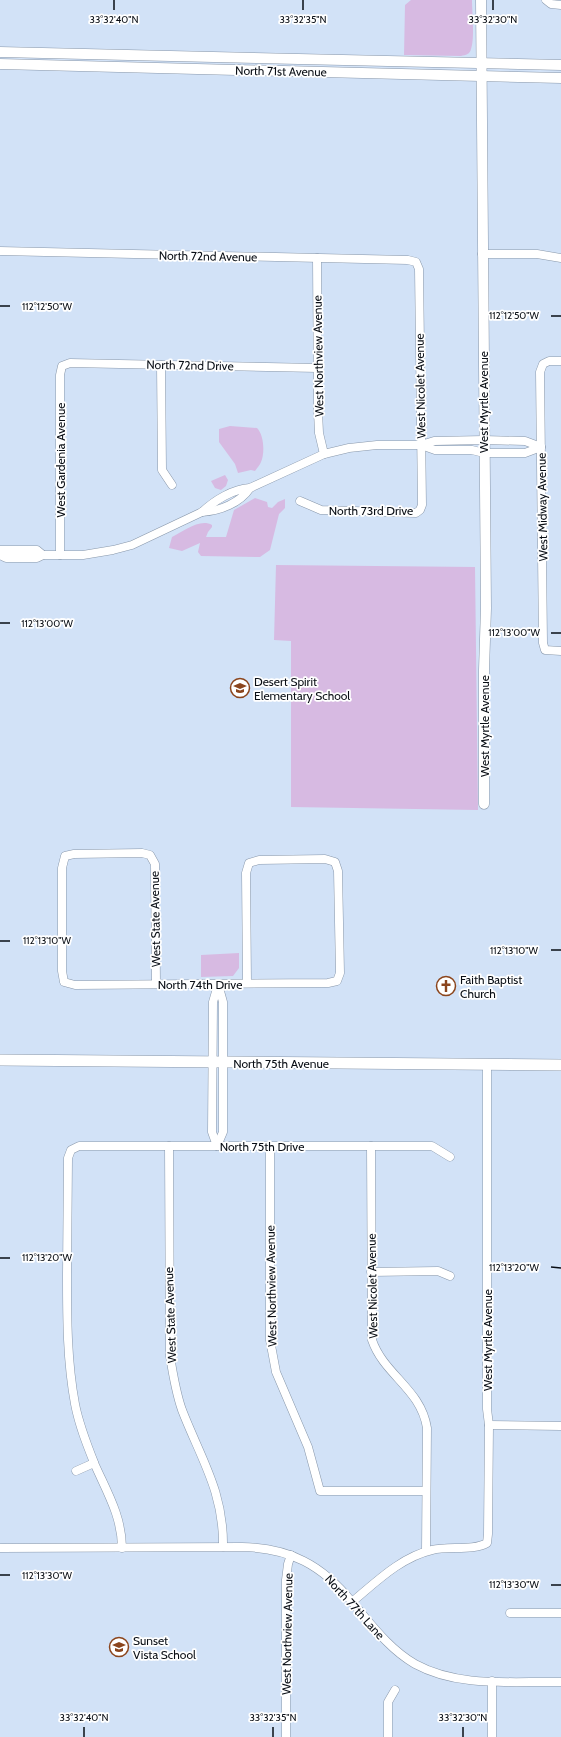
<svg xmlns="http://www.w3.org/2000/svg" width="561" height="1737" viewBox="0 0 561 1737" font-family="Cabin,sans-serif">
	<rect width="100%" height="100%" fill="#d2e2f7"/>
	<!-- green -->
	<g fill="#d7bae2">
		<path d="M411 0H472C472 12 475 39 471 49 470 54 466 55 461 56L404 55 405 5Z"/>
		<path d="M230 426 257 428C264 435 265 453 261 462 260 465 257 468 255 471L251 470 238 473 235 464 219 442V429Z"/>
		<polygon points="225,475 228,480 226,486 221,490 215,488 211,481"/>
		<path d="M255 498 267 502 268 507 272 508 278 502 285 499V508L279 514 270 550 260 557 201 556 198 552 200 543 182 551 169 548 172 537C184 531 200 518 212 525V527L208 532 206 537H226L234 510Z"/>
		<polygon points="276,565 475,567 478,810 291,807 291,641 274,640"/>
		<polygon points="239,953 239,968 233,976 201,977 201,955"/>
	</g>
	<g fill="none" stroke-linecap="round" stroke-linejoin="round">
		<defs>
			<g id="minor">
				<polyline points="546,0 551,4 561,5"/>
				<polyline points="0,251 408,260 416,262 419,269 422,505 420,510 416,513 321,510 300,501"/>
				<polyline points="482,254 537,254 561,258"/>
				<polyline points="317,258 318,411 319,433 324,454"/>
				<polyline points="561,361 549,361 543,364 540,372 543,643 545,650 561,651"/>
				<polyline points="161,365 162,470 172,485"/>
				<polyline points="421,445 435,450 472,450 484,453 525,453 541,447"/>
				<path d="M202 512C220 511 240 503 250 488"/>
				<polyline points="0,550 37,550 43,555"/>
				<path d="M0 555 6 558H37L43 555H83L113 550 132 545 202 512C215 500 233 489 250 488L324 454 349 448 377 445H421L434 441 484 440 525 441 541 447"/>
				<polyline points="60,555 60,375 62,366 70,363 318,368"/>
				<polyline points="156,984 155,864 150,855 142,853 74,854 65,856 62,868 62,971 64,982 75,985 328,983 337,981 340,973 338,871 335,862 325,859 259,860 249,863 246,873 247,983"/>
				<path d="M169 1146 170 1356C173 1375 176 1393 182 1410 201 1459 224 1492 223 1547"/>
				<polyline points="217,1146 223,1132 223,1002 218,984"/>
				<polyline points="217,1146 212,1132 213,1002 218,985"/>
				<polyline points="270,1146 270,1340 276,1372 308,1447 320,1491 426,1491"/>
				<path d="M371 1146 372 1340C384 1375 421 1389 427 1428L426 1551"/>
				<polyline points="371,1272 438,1271 450,1276"/>
				<polyline points="489,1425 561,1426"/>
				<polyline points="76,1471 94,1463"/>
				<path d="M0 1548 242 1547C290 1548 322 1565 352 1602 371 1624 389 1649 415 1664 459 1688 512 1681 561 1682"/>
				<path d="M122 1548C122 1517 107 1492 95 1465 87 1445 79 1425 75 1404 67 1361 67 1318 67 1274 67 1235 68 1197 68 1158L71 1150 79 1146H432L450 1157"/>
				<path d="M352 1602C376 1582 401 1557 432 1550 449 1546 473 1551 487 1543L488 1534 489 1425 487 1409V1064"/>
				<polyline points="510,1613 561,1613"/>
				<polyline points="286,1737 286,1580 288,1564 291,1555"/>
				<polyline points="388,1737 388,1702 395,1690"/>
				<polyline points="492,1737 492,1681"/>
			</g>
			<g id="tertiary">
				<polyline points="481,0 486,608 484,670 484,804"/>
				<polyline points="0,52 561,65"/>
				<polyline points="0,64 561,78"/>
			</g>
			<polyline id="secondary" points="0,1060 561,1065"/>
		</defs>
		<!-- minor casing -->
		<use href="#minor" stroke="#8897aa" stroke-width="9"/>
		<!-- tertiary casing -->
		<use href="#tertiary" stroke="#8897aa" stroke-width="11"/>
		<!-- secondary casing -->
		<use href="#secondary" stroke="#8897aa" stroke-width="12"/>
		<!-- minor -->
		<use href="#minor" stroke="#fff" stroke-width="8"/>
		<!-- tertiary -->
		<use href="#tertiary" stroke="#fff" stroke-width="10"/>
		<!-- secondary -->
		<use href="#secondary" stroke="#fff" stroke-width="11"/>
	</g>
	<!-- ticks -->
	<path fill="none" stroke="#090e15" stroke-width="1.5" d="M114 10V0M303 10V0M493 10V0M0 306H10M551 316H561M0 623H10M551 633H561M0 941H10M551 950H561M0 1258H10M551 1267 561 1268M0 1575H10M551 1585H561M84 1737V1727M273 1737V1727M463 1737V1727"/>
	<!-- icons -->
	<defs>
		<symbol id="school-ring" viewBox="-11 -11 22 22"><circle r="9.5" fill="#fff" stroke="#8b451d" stroke-width="1.5"/><path d="M0-5L7-2L0 1L-7-2ZM-4 1L0 2.5L4 1V4Q0 6-4 4Z" fill="#8b451d"/></symbol>
		<symbol id="church-ring" viewBox="-11 -11 22 22"><circle r="9.5" fill="#fff" stroke="#8b451d" stroke-width="1.5"/><path d="M-1.2-6h2.4v3.5h3.3v2.4h-3.3V6h-2.4V-.1h-3.3v-2.4h3.3Z" fill="#8b451d"/></symbol>
	</defs>
	<g fill-rule="evenodd">
		<use href="#school-ring" x="229" y="677" width="22" height="22"/>
		<use href="#church-ring" x="435" y="975" width="22" height="22"/>
		<use href="#school-ring" x="108" y="1636" width="22" height="22"/>
	</g>
	<g text-anchor="middle" dominant-baseline="central" stroke-width="3.5" stroke-linejoin="round" paint-order="stroke">
		<!-- street labels -->
		<g font-size="12" fill="#090e15" stroke="#fff">
			<text transform="translate(281 71) rotate(1)">North 71st Avenue</text>
			<text transform="translate(208 256) rotate(1)">North 72nd Avenue</text>
			<text transform="translate(318 356) rotate(-91)">West Northview Avenue</text>
			<text transform="translate(190 365) rotate(1)">North 72nd Drive</text>
			<text transform="translate(420 386) rotate(-91)">West Nicolet Avenue</text>
			<text transform="translate(483 402) rotate(-90)">West Myrtle Avenue</text>
			<text transform="translate(60 460) rotate(-90)">West Gardenia Avenue</text>
			<text transform="translate(542 507) rotate(-91)">West Midway Avenue</text>
			<text x="371" y="510">North 73rd Drive</text>
			<text transform="translate(484 726) rotate(-90)">West Myrtle Avenue</text>
			<text transform="translate(155 919) rotate(-91)">West State Avenue</text>
			<text x="200" y="984">North 74th Drive</text>
			<text x="281" y="1063">North 75th Avenue</text>
			<text x="262" y="1146">North 75th Drive</text>
			<text transform="translate(271 1286) rotate(-91)">West Northview Avenue</text>
			<text transform="translate(372 1286) rotate(-91)">West Nicolet Avenue</text>
			<text transform="translate(170 1315) rotate(-92)">West State Avenue</text>
			<text transform="translate(487 1340) rotate(-90)">West Myrtle Avenue</text>
			<text transform="translate(355 1607) rotate(48)">North 77th Lane</text>
			<text transform="translate(287 1634) rotate(-89)">West Northview Avenue</text>
		</g>
		<!-- poi labels -->
		<g font-size="12" fill="#090e15" stroke="#fff" text-anchor="start">
			<text x="254" y="681">Desert Spirit<tspan x="254" dy="14">Elementary School</tspan></text>
			<text x="460" y="979">Faith Baptist<tspan x="460" dy="14">Church</tspan></text>
			<text x="133" y="1640">Sunset<tspan x="133" dy="14">Vista School</tspan></text>
		</g>
	</g>
	<g font-size="10" text-anchor="middle" fill="#090e15" stroke="#fff" stroke-width="3.5" stroke-linejoin="round" paint-order="stroke">
		<text x="114" y="23">33°32'40"N</text>
		<text x="303" y="23">33°32'35"N</text>
		<text x="493" y="23">33°32'30"N</text>
		<text x="47" y="310">112°12'50"W</text>
		<text x="514" y="319">112°12'50"W</text>
		<text x="47" y="627">112°13'00"W</text>
		<text x="514" y="636">112°13'00"W</text>
		<text x="47" y="944">112°13'10"W</text>
		<text x="514" y="954">112°13'10"W</text>
		<text x="47" y="1261">112°13'20"W</text>
		<text x="514" y="1271">112°13'20"W</text>
		<text x="47" y="1579">112°13'30"W</text>
		<text x="514" y="1588">112°13'30"W</text>
		<text x="84" y="1721">33°32'40"N</text>
		<text x="273" y="1721">33°32'35"N</text>
		<text x="463" y="1721">33°32'30"N</text>
	</g>
</svg>
